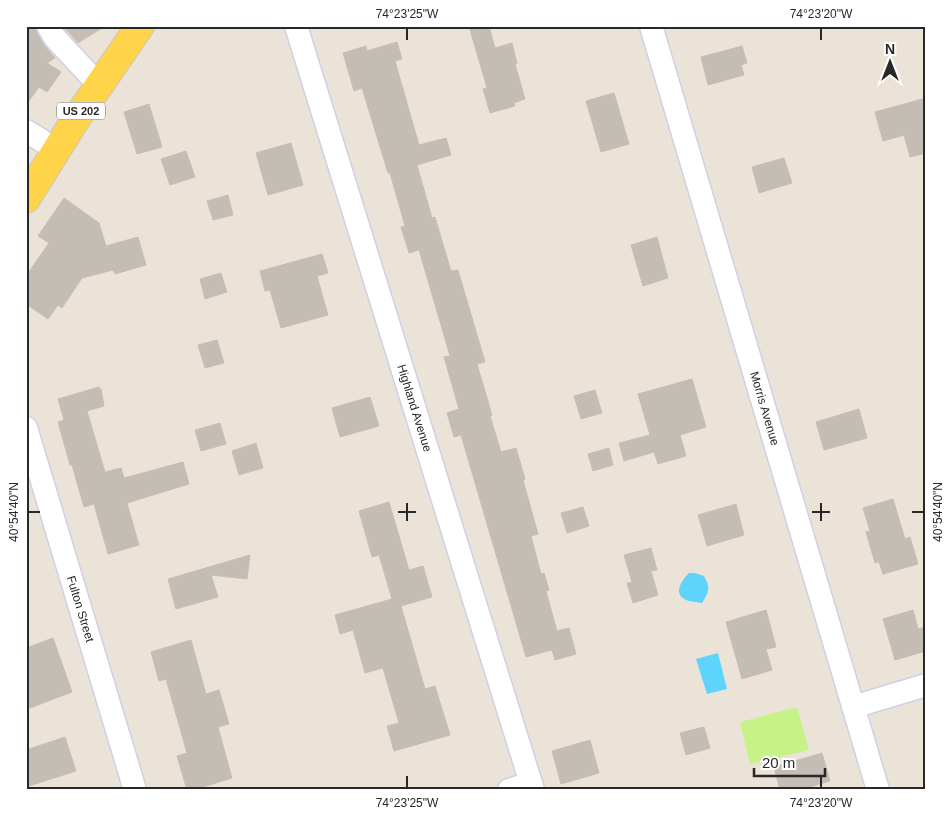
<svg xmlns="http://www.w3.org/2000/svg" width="952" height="816" viewBox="0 0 952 816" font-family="Arial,sans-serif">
	<rect width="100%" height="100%" fill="#ece3d8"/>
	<!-- pitch -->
	<polygon fill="#c6f288" points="797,707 809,750 750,764 740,722"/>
	<!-- water -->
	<g fill="#5ed3fb">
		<path d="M689 573H695L704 576C711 588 709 592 702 603 698 602 693 602 689 601 672 596 680 582 689 573Z"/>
		<polygon points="718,653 727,689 707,694 696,659"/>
	</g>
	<!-- building -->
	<g fill="#c3bdb5" stroke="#c8bfb2">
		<polygon points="26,26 35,26 37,33 44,45 55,58 47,63 61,72 47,92 39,87 26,105"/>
		<polygon points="63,26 105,26 78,43"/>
		<polygon points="469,26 489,26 495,48 512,43 517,63 515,64 525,99 514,103 515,106 490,113 483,89 487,88"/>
		<polygon points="397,42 402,59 395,61 419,145 446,138 451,155 417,165 432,218 435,217 451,271 458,270 485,362 477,364 492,415 490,416 501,452 516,448 525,479 523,480 538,534 531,536 541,574 544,573 549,590 546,591 557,631 569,628 576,654 555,660 552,650 526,657 461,435 454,437 447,413 459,409 444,357 450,356 419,250 409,253 401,227 405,226 390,173 388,173 362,88 354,91 343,53 366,46 367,51"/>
		<polygon points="742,46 747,63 741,65 744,75 708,85 701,57"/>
		<polygon points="614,93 629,144 601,152 586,101"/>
		<polygon points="926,98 926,153 910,157 904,135 883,141 875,112"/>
		<polygon points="149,104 162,147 137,154 124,112"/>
		<polygon points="291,143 303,185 268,195 256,153"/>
		<polygon points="186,151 195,177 170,185 161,159"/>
		<polygon points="784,158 792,183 759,193 752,167"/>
		<polygon points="228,195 233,215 213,220 207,201"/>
		<polygon points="64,198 99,223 106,246 138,237 146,265 115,274 113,270 82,278 62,308 58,305 48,319 26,304 26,276 49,243 38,236"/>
		<polygon points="657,237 668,278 643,286 631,245"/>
		<polygon points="322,254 328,273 317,276 328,315 281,328 270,290 265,291 260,271"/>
		<polygon points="221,273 227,292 205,299 200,279"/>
		<polygon points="217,340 224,363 205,368 198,345"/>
		<polygon points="692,379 706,427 680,435 686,456 658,464 654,452 624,461 619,443 650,435 638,394"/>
		<polygon points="99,387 100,389 101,389 104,406 87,411 105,472 121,468 124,478 183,462 189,484 127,503 139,545 108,554 94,504 84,507 72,465 70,465 58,422 64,420 58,399"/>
		<polygon points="595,390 602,413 581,419 574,396"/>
		<polygon points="370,397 379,426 340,437 332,408"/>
		<polygon points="859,409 867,438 824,450 816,422"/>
		<polygon points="220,423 226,444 201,451 195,430"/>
		<polygon points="256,443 263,468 239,475 232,451"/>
		<polygon points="609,448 613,465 593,471 588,454"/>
		<polygon points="893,499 905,539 910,537 918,564 883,574 879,562 875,563 866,532 870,531 863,508"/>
		<polygon points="389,502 409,570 423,566 432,597 401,606 425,689 435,686 450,735 394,751 387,726 399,723 383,668 365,673 353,630 340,634 335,615 392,599 379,555 372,557 359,511"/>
		<polygon points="736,504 744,535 707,546 698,515"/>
		<polygon points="583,507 589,526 567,533 561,513"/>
		<polygon points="651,548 657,570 651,571 658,595 633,603 627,583 632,582 624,555"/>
		<polygon points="250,555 247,579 211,575 218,597 176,609 168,579"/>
		<polygon points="766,610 776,647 766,649 772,670 742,679 726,622"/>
		<polygon points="913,610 918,629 926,627 926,651 895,660 883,619"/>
		<polygon points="53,638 72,692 30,708 26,697 26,648"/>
		<polygon points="191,640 206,694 219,690 229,724 218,727 232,778 193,790 187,790 177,756 187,753 166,679 159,681 151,652"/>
		<polygon points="704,727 710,748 686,755 680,733"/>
		<polygon points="65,737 76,771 26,787 26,750"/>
		<polygon points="590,740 599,773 561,784 552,751"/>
		<polygon points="822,753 830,781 800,790 780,790 774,767"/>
	</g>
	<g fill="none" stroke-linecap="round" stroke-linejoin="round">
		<defs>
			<g id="minor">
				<polyline points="48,26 55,38 99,85"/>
				<path id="s1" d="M296 26 533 790"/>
				<path id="s2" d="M651 26 878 790"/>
				<polyline points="26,131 57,150"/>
				<path id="s3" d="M26 428 135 790"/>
				<polyline points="853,707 926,685"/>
				<polyline points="509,790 531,783"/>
			</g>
			<polyline id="major" points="26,199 76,119 140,26"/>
		</defs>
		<!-- minor casing -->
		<use href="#minor" stroke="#cdd1e3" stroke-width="25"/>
		<!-- major casing -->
		<use href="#major" stroke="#c7c7c7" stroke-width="30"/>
		<!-- minor -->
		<use href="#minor" stroke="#fff" stroke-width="22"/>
		<!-- major -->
		<use href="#major" stroke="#ffd34a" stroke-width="28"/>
	</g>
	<!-- ticks -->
	<path fill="none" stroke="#282828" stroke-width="2" d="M407 28V40M821 28V40M407 503V521M821 503V521M28 512H40M398 512H416M812 512H830M912 512H924M407 776V788M821 776V788"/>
	<g text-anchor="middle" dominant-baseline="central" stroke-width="4" stroke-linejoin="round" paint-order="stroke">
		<!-- shield labels -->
		<rect fill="#fff" stroke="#686868" stroke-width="1" x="57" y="102.5" width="48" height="17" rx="4"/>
		<g font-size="11" font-weight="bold" fill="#282828">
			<text x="81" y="111">US 202</text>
		</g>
		<!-- street labels -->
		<g font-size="12" fill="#282828" stroke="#fff">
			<text stroke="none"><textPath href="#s1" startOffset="400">Highland Avenue</textPath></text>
			<text stroke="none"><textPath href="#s2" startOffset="399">Morris Avenue</textPath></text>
			<text stroke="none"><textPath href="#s3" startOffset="189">Fulton Street</textPath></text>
		</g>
	</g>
	<!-- border -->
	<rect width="952" height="816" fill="none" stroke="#ffffff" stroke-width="55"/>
	<!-- north arrow -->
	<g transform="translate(890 62)" stroke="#ffffff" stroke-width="4" paint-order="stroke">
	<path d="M0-4L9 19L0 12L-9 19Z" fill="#282828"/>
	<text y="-8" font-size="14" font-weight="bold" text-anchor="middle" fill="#282828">N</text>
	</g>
	<!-- scale -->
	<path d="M754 768v8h71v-8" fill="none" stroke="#282828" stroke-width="2.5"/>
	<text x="762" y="768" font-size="15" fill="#282828" stroke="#ffffff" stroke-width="4" paint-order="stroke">20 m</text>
	<rect x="28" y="28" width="896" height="760" fill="none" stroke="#282828" stroke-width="2"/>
	<g font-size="12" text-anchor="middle" fill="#282828">
		<text x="407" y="18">74°23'25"W</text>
		<text x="821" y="18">74°23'20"W</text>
		<text transform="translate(14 512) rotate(-90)" y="4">40°54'40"N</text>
		<text transform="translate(938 512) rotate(-90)" y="4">40°54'40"N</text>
		<text x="407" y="807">74°23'25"W</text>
		<text x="821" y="807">74°23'20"W</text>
	</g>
</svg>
